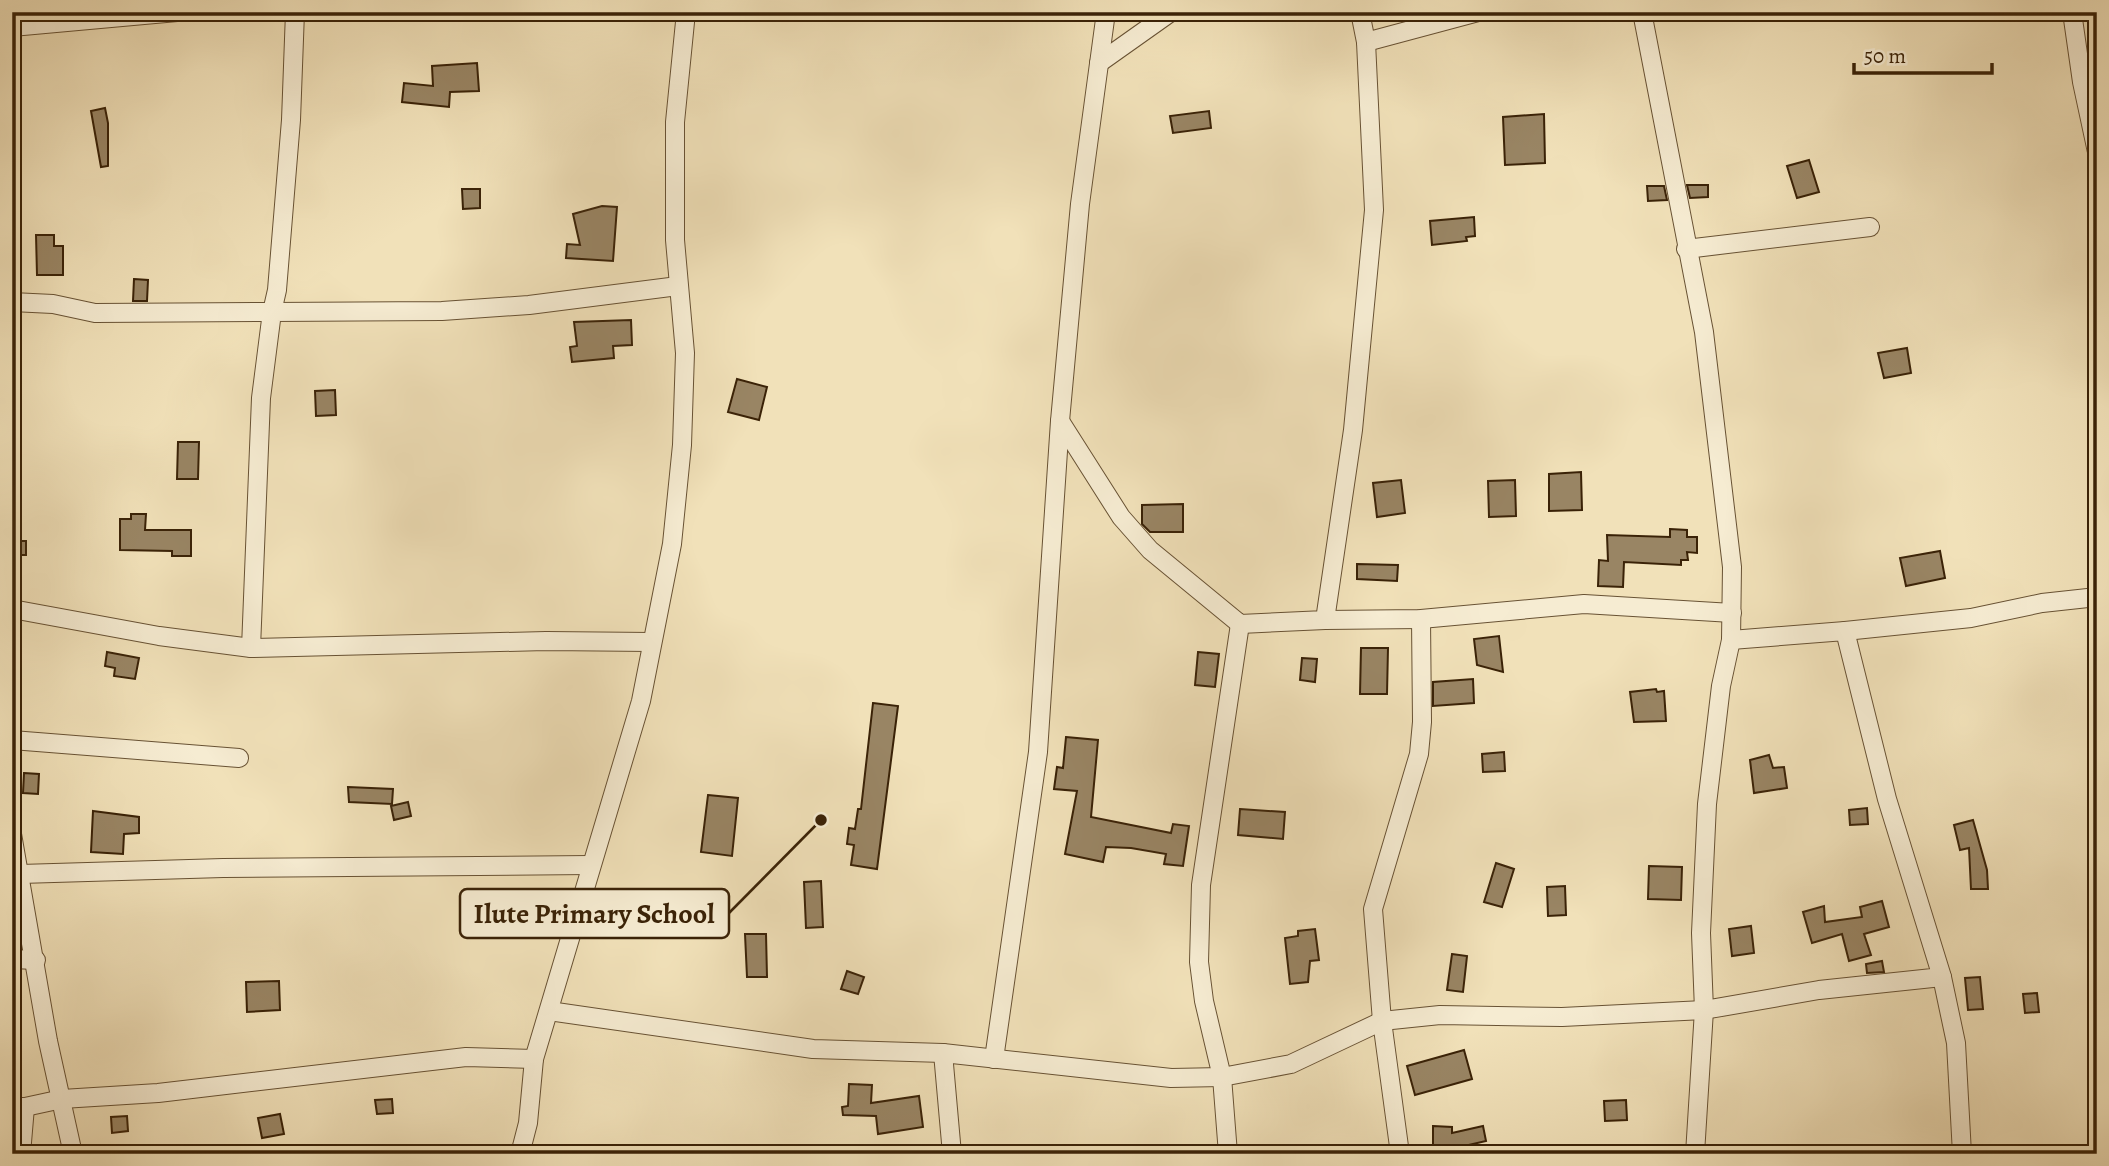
<svg xmlns="http://www.w3.org/2000/svg" width="2109" height="1166" viewBox="0 0 2109 1166" font-family="Alegreya,serif">
	<rect width="100%" height="100%" fill="#f1e1b9"/>
	<filter id="stains"><feTurbulence type="fractalNoise" baseFrequency=".00286" numOctaves="4"/><feColorMatrix values="0 0 0 0 .2 0 0 0 0 .09 0 0 0 0 .02 0 0 0 .5 -.17"/></filter>
	<radialGradient id="worn" r=".72"><stop offset=".6" stop-color="#630" stop-opacity="0"/><stop offset="1" stop-color="#630" stop-opacity=".3"/></radialGradient>
	<!-- building -->
	<g fill="#998564" stroke="#3a2207" stroke-width="2">
		<polygon points="477,63 479,91 450,92 449,107 402,102 404,83 433,86 432,66"/>
		<polygon points="105,108 108,123 108,166 101,167 91,111"/>
		<polygon points="1209,111 1211,128 1173,133 1170,116"/>
		<polygon points="1544,114 1545,163 1505,165 1503,117"/>
		<polygon points="1809,160 1819,192 1797,198 1787,166"/>
		<polygon points="1687,185 1708,185 1708,197 1690,198"/>
		<polygon points="1647,186 1664,186 1667,200 1648,201"/>
		<polygon points="462,189 480,189 480,208 463,209"/>
		<polygon points="602,206 617,207 613,261 566,258 567,244 580,245 573,214"/>
		<polygon points="1474,217 1475,236 1466,237 1467,241 1432,245 1430,221"/>
		<polygon points="36,235 54,235 54,246 63,246 63,275 37,275"/>
		<polygon points="134,279 148,280 147,301 133,301"/>
		<polygon points="631,320 632,345 613,346 614,358 572,362 570,347 577,346 574,322"/>
		<polygon points="1907,348 1911,373 1884,378 1878,353"/>
		<polygon points="737,379 767,387 759,420 728,412"/>
		<polygon points="335,390 336,415 316,416 315,391"/>
		<polygon points="178,442 199,442 198,479 177,479"/>
		<polygon points="1581,472 1582,510 1549,511 1549,474"/>
		<polygon points="1401,480 1405,513 1377,517 1373,483"/>
		<polygon points="1515,480 1516,516 1489,517 1488,481"/>
		<polygon points="1183,504 1183,532 1150,532 1142,524 1142,505"/>
		<polygon points="131,514 146,514 145,530 191,530 191,556 172,556 172,551 120,550 120,519 131,519"/>
		<polygon points="1670,529 1687,530 1687,537 1697,537 1697,553 1687,552 1688,560 1681,560 1681,565 1624,562 1623,587 1598,586 1599,560 1608,561 1607,535 1670,537"/>
		<rect x="12" y="541" width="14" height="14"/>
		<polygon points="1940,551 1945,578 1906,586 1900,558"/>
		<polygon points="1357,564 1398,565 1397,581 1357,579"/>
		<polygon points="1499,636 1503,672 1477,665 1474,639"/>
		<polygon points="1361,648 1388,648 1387,694 1360,694"/>
		<polygon points="107,652 139,658 135,679 114,676 115,668 105,666"/>
		<polygon points="1198,652 1219,654 1215,687 1195,685"/>
		<polygon points="1302,658 1317,659 1315,682 1300,680"/>
		<polygon points="1473,679 1474,703 1433,706 1433,682"/>
		<polygon points="1656,689 1657,692 1664,691 1666,721 1634,722 1630,692"/>
		<polygon points="873,703 898,706 877,869 851,865 854,845 847,844 849,828 855,829 858,809 861,809"/>
		<polygon points="1066,737 1098,740 1091,817 1171,833 1173,824 1189,826 1183,866 1164,864 1166,854 1131,848 1106,847 1103,862 1065,854 1077,791 1054,789 1057,767 1063,768"/>
		<polygon points="1504,752 1505,771 1483,772 1482,754"/>
		<polygon points="1769,755 1773,768 1784,767 1787,788 1754,793 1750,760"/>
		<polygon points="24,773 39,774 38,794 23,793"/>
		<polygon points="348,787 393,789 392,804 349,802"/>
		<polygon points="708,795 738,798 732,856 701,852"/>
		<polygon points="408,802 411,816 394,820 391,806"/>
		<polygon points="1867,808 1868,824 1850,825 1849,810"/>
		<polygon points="1240,809 1285,812 1283,839 1238,835"/>
		<polygon points="93,811 139,817 139,833 124,834 123,854 91,852"/>
		<polygon points="1973,820 1987,870 1988,889 1971,889 1969,848 1960,850 1954,825"/>
		<polygon points="1496,863 1514,869 1502,907 1484,902"/>
		<polygon points="1649,866 1682,867 1681,900 1648,899"/>
		<polygon points="821,881 823,927 806,928 804,882"/>
		<polygon points="1565,886 1566,915 1548,916 1547,887"/>
		<polygon points="1882,901 1889,927 1864,934 1871,955 1849,961 1842,934 1812,943 1803,912 1824,906 1825,922 1862,917 1860,907"/>
		<polygon points="1751,926 1754,953 1732,956 1729,929"/>
		<polygon points="1315,929 1319,960 1310,961 1308,982 1290,984 1285,938 1298,936 1298,931"/>
		<polygon points="745,934 766,934 767,977 747,977"/>
		<polygon points="1452,954 1467,956 1463,992 1447,990"/>
		<polygon points="1882,961 1884,972 1867,973 1866,964"/>
		<polygon points="847,971 864,977 858,994 841,989"/>
		<polygon points="1980,977 1983,1009 1968,1010 1965,978"/>
		<polygon points="279,981 280,1010 247,1012 246,982"/>
		<polygon points="2037,993 2039,1012 2025,1013 2023,994"/>
		<polygon points="1464,1050 1472,1079 1415,1095 1407,1066"/>
		<polygon points="849,1084 872,1085 871,1103 919,1096 923,1127 878,1134 876,1116 843,1115 842,1107 848,1106"/>
		<polygon points="392,1099 393,1113 377,1114 375,1100"/>
		<polygon points="1626,1100 1627,1120 1605,1121 1604,1101"/>
		<polygon points="280,1114 284,1134 262,1138 258,1118"/>
		<polygon points="127,1116 128,1131 112,1133 111,1117"/>
		<polygon points="1433,1126 1452,1127 1452,1133 1483,1126 1486,1141 1447,1150 1433,1149"/>
	</g>
	<g fill="none" stroke-linecap="round" stroke-linejoin="round">
		<defs>
			<g id="minor">
				<polyline points="1642,12 1704,332 1732,567 1731,640 1721,686 1707,804 1701,933 1704,1010 1695,1154"/>
				<polyline points="2072,12 2082,82 2097,152"/>
				<polyline points="12,27 177,12"/>
				<polyline points="1366,42 1478,12"/>
				<polyline points="1099,63 1171,12"/>
				<polyline points="1686,249 1870,227"/>
				<polyline points="12,302 53,304 95,313 272,312 277,290 291,120 295,12"/>
				<polyline points="1060,421 1121,517 1150,550 1240,624 1325,620 1353,430 1374,210 1366,42 1360,12"/>
				<polyline points="12,609 159,636 251,648 546,641 651,642"/>
				<polyline points="1325,620 1421,619 1584,604 1732,613"/>
				<polyline points="1845,631 1971,618 2042,603 2097,597"/>
				<polyline points="251,648 261,398 272,312 442,311 529,305 678,286"/>
				<polyline points="12,740 239,758"/>
				<polyline points="12,834 48,1041 73,1154"/>
				<polyline points="20,874 223,868 590,865"/>
				<polyline points="12,959 36,960"/>
				<polyline points="1942,977 1956,1043 1962,1154"/>
				<polyline points="549,1011 813,1049 943,1053 1171,1078 1222,1077 1291,1064 1382,1021 1440,1015 1562,1017 1704,1010 1819,990 1942,977 1887,799 1845,631 1731,640"/>
				<polyline points="943,1053 952,1154"/>
				<polyline points="994,1059 1038,752 1060,421 1080,204 1106,12"/>
				<polyline points="12,1107 25,1107 62,1099 158,1093 466,1057 534,1059"/>
				<polyline points="21,1154 25,1107"/>
				<polyline points="520,1154 528,1123 534,1059 641,701 672,544 682,445 685,353 675,240 675,122 686,12"/>
				<polyline points="1228,1154 1222,1077 1204,1001 1199,962 1201,885 1240,624"/>
				<polyline points="1400,1154 1382,1021 1373,909 1419,754 1422,722 1421,619"/>
			</g>
		</defs>
		<!-- minor casing -->
		<use href="#minor" stroke="#685234" stroke-width="20"/>
		<!-- minor -->
		<use href="#minor" stroke="#f6ecd2" stroke-width="18"/>
	</g>
	<!-- callouts -->
	<path fill="none" stroke="#3a2207" stroke-width="2.5" d="M821 820L729 913"/>
	<circle fill="#3a2207" stroke="#f6ecd2" stroke-width="2.5" cx="821" cy="820" r="7"/>
	<rect fill="#f6ecd2" stroke="#3a2207" stroke-width="2.5" x="460" y="889" width="269" height="49" rx="7"/>
	<g font-size="28" text-anchor="middle" font-weight="bold" fill="#3a2207">
		<text x="594" y="923">Ilute Primary School</text>
	</g>
	<!-- margin -->
	<rect width="2109" height="1166" fill="none" stroke="#f1e1b9" stroke-width="42"/>
	<rect x="14" y="14" width="2081" height="1138" fill="none" stroke="#3a2207" stroke-width="3.5"/>
	<rect x="21" y="21" width="2067" height="1124" fill="none" stroke="#3a2207" stroke-width="2"/>
	<!-- scale -->
	<path d="M1854 63v10h138v-10" fill="none" stroke="#3a2207" stroke-width="3.5"/>
	<text x="1864" y="63" font-size="21" fill="#3a2207" stroke="#f6ecd2" stroke-width="5" paint-order="stroke">50 m</text>
	<rect width="100%" height="100%" filter="url(#stains)"/>
	<rect width="100%" height="100%" fill="url(#worn)"/>
</svg>
